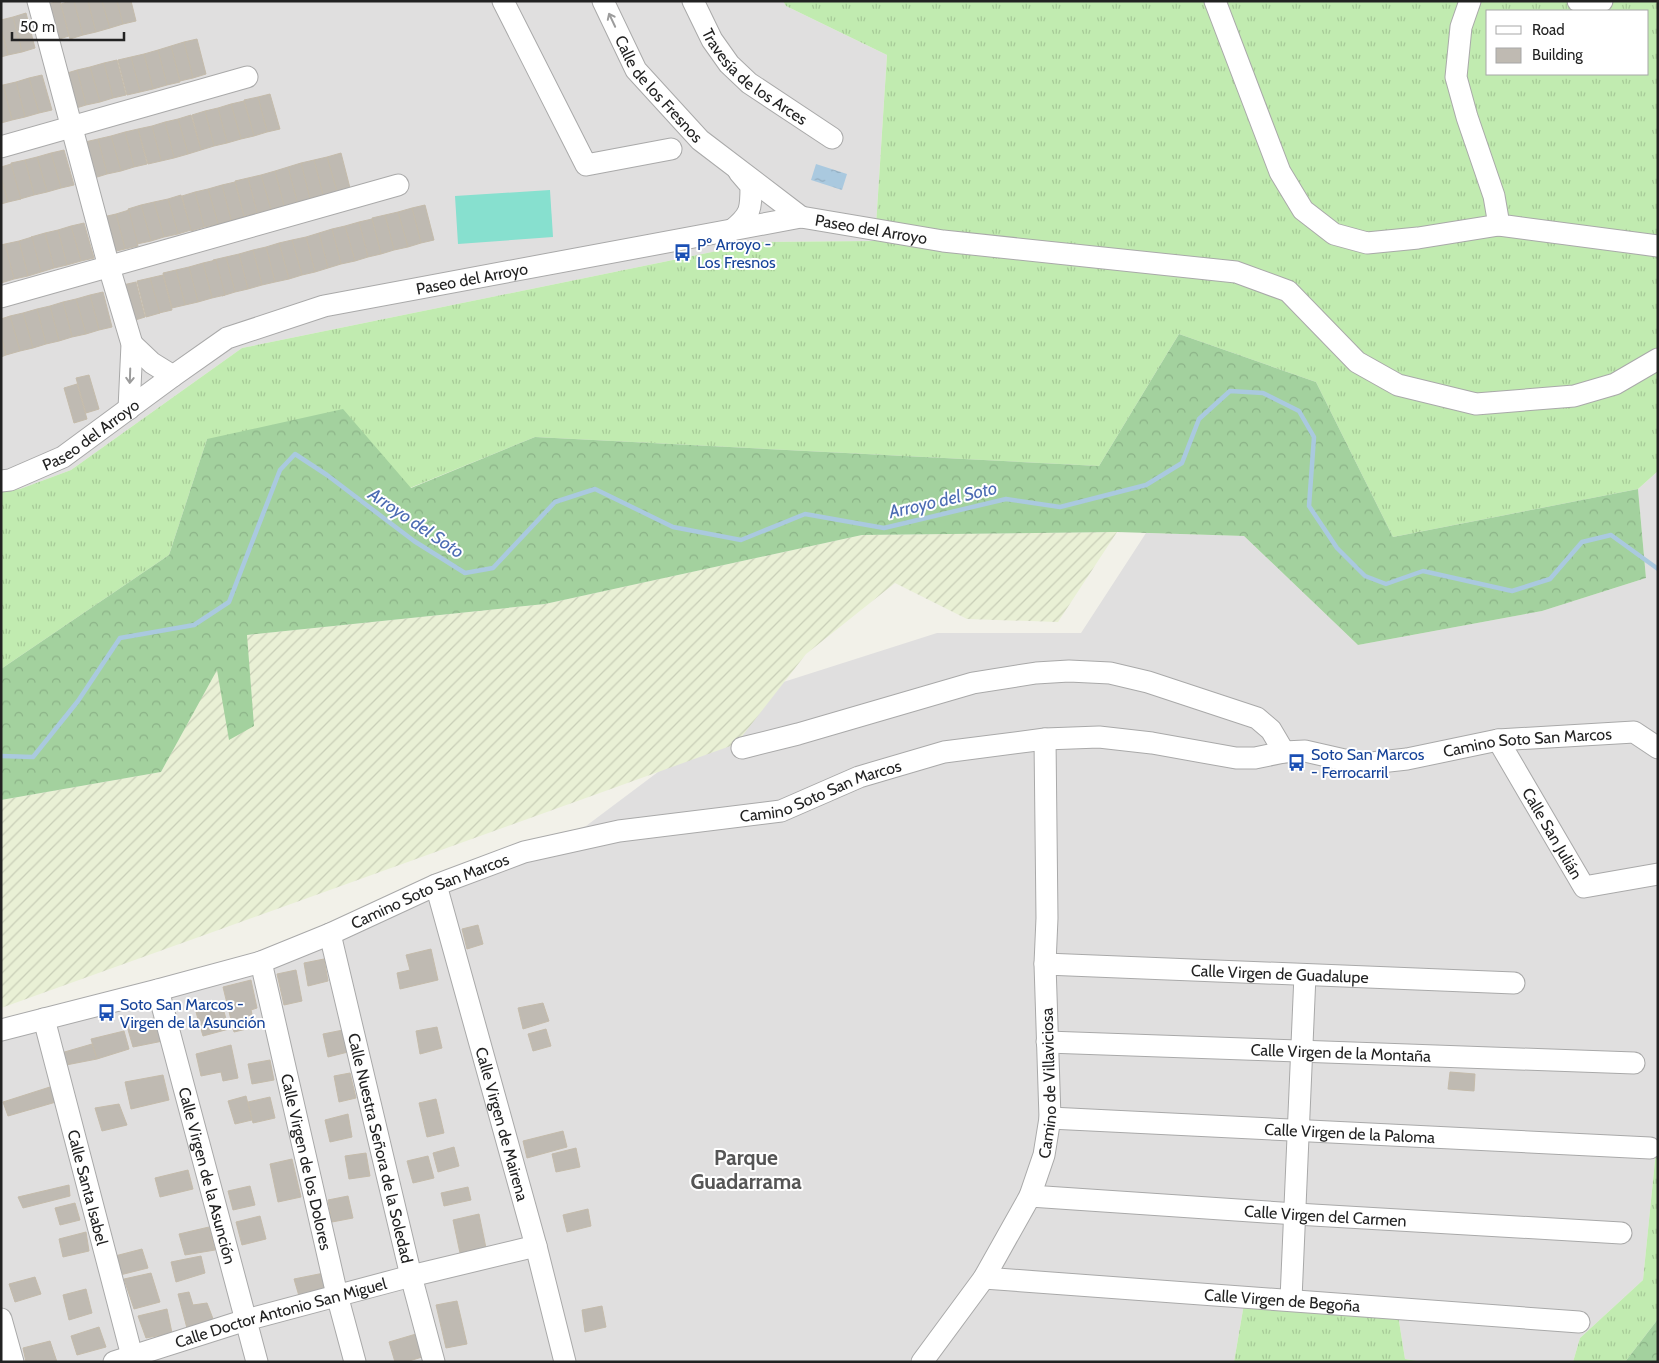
<svg xmlns="http://www.w3.org/2000/svg" width="1659" height="1363" viewBox="0 0 1659 1363" font-family="Cabin,sans-serif">
	<defs>
		<pattern id="farmland-furrows" width="10" height="10" patternUnits="userSpaceOnUse" patternTransform="scale(1.25)"><rect width="10" height="10" fill="#e9f0d5"/><path d="M-1 1l2-2M0 10L10 0M9 11l2-2" fill="none" stroke="#c8ceb7"/></pattern>
		<pattern id="grass-tufts" width="24" height="20" patternUnits="userSpaceOnUse" patternTransform="scale(1.25)"><rect width="24" height="20" fill="#c1ebb0"/><path d="M3 7l-1-3M5 7V3M7 7l1-3M15 17l-1-3M17 17v-4M19 17l1-3" fill="none" stroke="#a6c997"/></pattern>
		<pattern id="forest-crowns" width="20" height="18" patternUnits="userSpaceOnUse" patternTransform="scale(1.25)"><rect width="20" height="18" fill="#a3d19e"/><path d="M2 6a3 3 0 1 1 6 0M12 15a3 3 0 1 1 6 0" fill="none" stroke="#8cb388"/></pattern>
		<pattern id="water-ripples" width="26" height="14" patternUnits="userSpaceOnUse" patternTransform="scale(1.25)"><rect width="26" height="14" fill="#aac9df"/><path d="M2 4q2-2 4 0t4 0M15 11q2-2 4 0t4 0" fill="none" stroke="#92acbf"/></pattern>
	</defs>
	<rect width="100%" height="100%" fill="#f2f1e9"/>
	<!-- residential -->
	<g fill="#e0dfdf">
		<polygon points="1,1 783,1 786,6 887,55 875,241 761,242 242,348 71,470 20,489 1,491"/>
		<polygon points="1658,471 1658,1131 1643,1280 1580,1338 1573,1362 1423,1362 1405,1359 1398,1315 1244,1304 1234,1362 1,1362 1,1022 261,952 487,859 586,826 774,685 937,633 1081,633 1146,533 1244,536 1358,645 1542,611 1646,578 1638,489"/>
	</g>
	<!-- farmland -->
	<polygon fill="url(#farmland-furrows)" points="1117,532 1058,622 967,619 895,583 806,654 736,744 1,1008 1,800 161,772 217,669 246,635 545,604 862,535"/>
	<!-- grass -->
	<g fill="url(#grass-tufts)" fill-rule="evenodd">
		<path d="M783 1H1658V471L1638 489 1393 537 1316 382 1179 334 1099 466 535 437 410 488 207 439 169 555 1 669V491L20 489 71 470 242 348 761 242 875 241 887 55 786 6ZM1488 11H1648V74H1488Z"/>
		<polygon points="1658,1131 1658,1319 1625,1362 1573,1362 1580,1338 1643,1280"/>
		<polygon points="1244,1304 1398,1315 1405,1359 1423,1362 1234,1362"/>
	</g>
	<!-- forest -->
	<g fill="url(#forest-crowns)">
		<polygon points="1179,334 1316,382 1393,537 1638,489 1646,578 1542,611 1358,645 1244,536 1117,532 862,535 545,604 247,635 254,726 229,740 217,670 161,772 1,800 1,669 169,555 207,439 343,409 411,488 535,437 1099,466"/>
		<polygon points="1658,1319 1658,1362 1625,1362"/>
	</g>
	<!-- pitch -->
	<polygon fill="#87e0cf" points="550,190 553,237 458,244 455,196"/>
	<!-- water -->
	<polygon fill="url(#water-ripples)" points="816,164 847,174 842,190 811,180"/>
	<g fill="none" stroke-linecap="round" stroke-linejoin="round">
		<!-- stream -->
		<polyline stroke="#aac9df" stroke-width="4.5" points="1,756 33,757 78,701 120,638 194,625 229,602 280,470 295,454 327,475 414,541 465,573 493,568 555,502 595,489 673,527 741,540 805,514 884,528 1006,499 1060,507 1146,485 1182,463 1199,419 1230,391 1263,393 1299,411 1314,437 1309,506 1337,548 1365,576 1386,584 1423,571 1512,591 1550,579 1582,542 1611,535 1658,569"/>
	</g>
	<!-- building -->
	<g fill="#bfbab2" stroke="#c4bbab">
		<polygon points="60,1 69,36 56,40 47,4"/>
		<polygon points="70,1 74,1 83,35 70,39 61,4"/>
		<polygon points="74,1 88,1 96,32 83,35"/>
		<polygon points="88,1 102,1 110,28 96,32"/>
		<polygon points="102,1 117,1 123,24 110,28"/>
		<polygon points="117,1 131,1 136,21 123,24"/>
		<polygon points="26,13 35,48 22,52 13,17"/>
		<polygon points="13,17 22,52 8,55 1,29 1,20"/>
		<polygon points="1,29 8,55 1,57"/>
		<polygon points="197,39 206,74 193,78 184,42"/>
		<polygon points="184,42 193,78 180,81 171,46"/>
		<polygon points="171,46 180,82 167,85 158,50"/>
		<polygon points="158,50 167,85 153,89 144,54"/>
		<polygon points="144,54 153,89 140,92 131,57"/>
		<polygon points="131,57 140,92 127,95 118,60"/>
		<polygon points="117,60 126,95 113,98 104,63"/>
		<polygon points="104,63 113,98 100,102 90,67"/>
		<polygon points="90,67 100,102 86,105 77,70"/>
		<polygon points="77,70 86,105 73,109 64,74"/>
		<polygon points="42,75 52,110 39,113 29,78"/>
		<polygon points="29,78 39,113 25,117 16,82"/>
		<polygon points="16,82 25,117 12,120 3,85"/>
		<polygon points="1,85 3,85 12,120 1,123"/>
		<polygon points="270,94 280,129 267,132 258,97"/>
		<polygon points="258,97 267,132 254,136 244,100"/>
		<polygon points="244,101 254,136 241,139 231,104"/>
		<polygon points="231,104 241,139 227,143 218,108"/>
		<polygon points="218,108 227,143 214,146 205,111"/>
		<polygon points="205,111 214,146 201,150 192,115"/>
		<polygon points="191,115 201,150 188,154 178,119"/>
		<polygon points="178,119 188,154 174,158 165,122"/>
		<polygon points="165,122 174,158 161,161 152,126"/>
		<polygon points="152,126 161,161 148,164 138,129"/>
		<polygon points="138,129 147,164 134,167 125,132"/>
		<polygon points="125,132 134,167 121,171 111,136"/>
		<polygon points="111,136 121,171 107,174 98,139"/>
		<polygon points="98,139 107,174 94,178 85,142"/>
		<polygon points="64,150 74,185 61,188 51,153"/>
		<polygon points="51,153 61,188 47,192 37,157"/>
		<polygon points="341,153 350,188 337,192 327,157"/>
		<polygon points="37,157 47,192 34,195 25,160"/>
		<polygon points="327,157 337,192 323,195 314,160"/>
		<polygon points="25,160 34,195 20,199 11,163"/>
		<polygon points="314,160 323,195 310,199 301,163"/>
		<polygon points="301,163 310,199 297,202 288,167"/>
		<polygon points="11,164 21,199 8,202 1,178 1,167"/>
		<polygon points="288,167 297,202 284,206 275,171"/>
		<polygon points="275,171 284,206 271,210 261,175"/>
		<polygon points="261,175 271,210 257,213 248,178"/>
		<polygon points="1,178 8,202 1,204"/>
		<polygon points="248,178 257,213 244,216 235,181"/>
		<polygon points="235,182 244,217 231,220 222,185"/>
		<polygon points="222,185 231,220 218,224 208,189"/>
		<polygon points="208,189 218,224 204,227 195,192"/>
		<polygon points="195,192 204,227 191,231 182,196"/>
		<polygon points="181,195 191,230 178,234 168,199"/>
		<polygon points="168,199 178,234 164,237 154,202"/>
		<polygon points="154,202 164,237 151,241 141,205"/>
		<polygon points="141,205 151,241 137,244 128,209"/>
		<polygon points="425,205 434,240 421,243 412,208"/>
		<polygon points="412,208 421,243 408,247 398,212"/>
		<polygon points="129,210 138,246 125,249 116,214"/>
		<polygon points="398,212 408,247 394,250 385,215"/>
		<polygon points="116,214 125,249 112,252 103,217"/>
		<polygon points="385,215 394,250 381,254 372,218"/>
		<polygon points="372,219 381,254 368,257 359,222"/>
		<polygon points="359,222 368,257 355,261 345,226"/>
		<polygon points="84,223 94,258 81,261 71,226"/>
		<polygon points="71,226 81,261 67,265 58,230"/>
		<polygon points="345,226 355,261 341,264 332,229"/>
		<polygon points="332,229 341,264 328,268 319,233"/>
		<polygon points="58,230 67,265 54,268 45,233"/>
		<polygon points="45,233 54,268 41,272 31,237"/>
		<polygon points="319,233 328,268 315,272 306,237"/>
		<polygon points="32,237 41,272 28,276 19,241"/>
		<polygon points="306,237 315,272 302,275 292,240"/>
		<polygon points="292,240 302,275 289,279 279,243"/>
		<polygon points="19,241 28,276 14,279 5,244"/>
		<polygon points="279,243 289,279 275,282 266,247"/>
		<polygon points="5,244 14,279 1,283 1,245"/>
		<polygon points="266,247 275,282 262,285 253,250"/>
		<polygon points="253,250 262,285 248,289 239,254"/>
		<polygon points="239,254 248,289 235,292 226,257"/>
		<polygon points="226,257 235,292 222,296 213,260"/>
		<polygon points="216,260 225,295 212,298 203,263"/>
		<polygon points="203,263 212,298 198,302 189,267"/>
		<polygon points="189,267 198,302 185,305 176,270"/>
		<polygon points="176,270 185,305 172,308 163,273"/>
		<polygon points="163,275 172,310 159,313 150,278"/>
		<polygon points="150,278 160,313 146,317 137,281"/>
		<polygon points="136,282 145,317 132,321 123,285"/>
		<polygon points="103,292 112,327 99,330 90,295"/>
		<polygon points="90,295 99,330 86,334 76,299"/>
		<polygon points="76,299 86,334 72,337 63,302"/>
		<polygon points="63,302 72,337 59,341 50,306"/>
		<polygon points="50,306 59,341 46,344 37,309"/>
		<polygon points="37,309 46,344 33,348 23,313"/>
		<polygon points="23,313 33,348 20,351 10,316"/>
		<polygon points="10,316 20,351 6,355 1,335 1,319"/>
		<polygon points="1,336 6,355 1,357"/>
		<polygon points="89,375 99,409 86,413 76,378"/>
		<polygon points="77,384 87,419 74,423 64,388"/>
		<polygon points="478,925 483,944 467,949 462,929"/>
		<polygon points="431,949 438,980 400,989 397,973 410,970 406,955"/>
		<polygon points="324,959 328,981 308,986 304,963"/>
		<polygon points="296,970 302,1001 284,1005 277,974"/>
		<polygon points="251,980 257,1008 251,1010 255,1027 234,1032 223,987"/>
		<polygon points="543,1003 549,1021 523,1029 518,1008"/>
		<polygon points="222,1005 229,1029 203,1036 196,1012"/>
		<polygon points="157,1017 163,1041 133,1047 127,1026"/>
		<polygon points="437,1027 442,1048 420,1054 416,1031"/>
		<polygon points="546,1029 551,1046 533,1051 528,1034"/>
		<polygon points="343,1030 348,1052 328,1057 323,1034"/>
		<polygon points="124,1031 129,1049 97,1059 91,1039"/>
		<polygon points="92,1044 97,1059 66,1065 61,1053"/>
		<polygon points="231,1045 238,1078 223,1081 221,1072 201,1076 196,1054"/>
		<polygon points="270,1060 274,1080 252,1084 248,1064"/>
		<polygon points="1450,1072 1475,1074 1474,1091 1448,1089"/>
		<polygon points="350,1073 356,1098 339,1102 334,1076"/>
		<polygon points="163,1075 169,1100 131,1109 125,1082"/>
		<polygon points="53,1086 56,1102 8,1116 3,1102"/>
		<polygon points="246,1096 252,1120 235,1124 228,1101"/>
		<polygon points="270,1097 275,1118 253,1123 248,1102"/>
		<polygon points="436,1099 444,1133 427,1137 419,1103"/>
		<polygon points="119,1104 127,1125 102,1131 95,1108"/>
		<polygon points="348,1114 352,1137 330,1142 325,1120"/>
		<polygon points="563,1131 567,1147 527,1158 523,1141"/>
		<polygon points="454,1147 459,1166 438,1172 433,1153"/>
		<polygon points="576,1148 580,1167 556,1172 552,1154"/>
		<polygon points="366,1153 370,1176 349,1179 345,1156"/>
		<polygon points="428,1156 434,1178 413,1183 407,1161"/>
		<polygon points="292,1159 301,1197 278,1202 270,1164"/>
		<polygon points="188,1170 193,1189 160,1197 155,1178"/>
		<polygon points="69,1185 70,1196 23,1208 18,1197"/>
		<polygon points="250,1186 255,1205 233,1210 228,1191"/>
		<polygon points="468,1187 471,1200 444,1206 441,1193"/>
		<polygon points="348,1196 353,1218 332,1222 328,1200"/>
		<polygon points="75,1203 80,1220 60,1225 55,1208"/>
		<polygon points="588,1209 591,1226 567,1232 563,1215"/>
		<polygon points="479,1214 486,1248 460,1253 453,1220"/>
		<polygon points="260,1216 266,1239 242,1245 236,1222"/>
		<polygon points="209,1227 215,1250 185,1255 179,1234"/>
		<polygon points="86,1232 89,1251 63,1257 59,1239"/>
		<polygon points="142,1249 148,1268 120,1275 115,1256"/>
		<polygon points="201,1256 205,1273 176,1282 171,1262"/>
		<polygon points="151,1273 160,1302 134,1309 124,1279"/>
		<polygon points="324,1273 327,1291 299,1296 294,1279"/>
		<polygon points="35,1277 41,1294 15,1302 9,1284"/>
		<polygon points="86,1289 92,1313 69,1320 63,1295"/>
		<polygon points="189,1292 193,1305 207,1303 215,1324 188,1332 178,1294"/>
		<polygon points="457,1301 467,1344 446,1348 436,1305"/>
		<polygon points="602,1306 606,1327 585,1332 582,1310"/>
		<polygon points="167,1309 172,1333 146,1338 138,1316"/>
		<polygon points="99,1327 106,1347 77,1355 71,1336"/>
		<polygon points="416,1334 422,1357 406,1362 395,1362 389,1342"/>
		<polygon points="50,1341 57,1362 26,1362 23,1348"/>
	</g>
	<g fill="none" stroke-linecap="round" stroke-linejoin="round">
		<defs>
			<g id="minor">
				<polyline points="38,1 109,267 132,344 129,409"/>
				<polyline points="503,1 586,165 671,149"/>
				<path id="s1" d="M603 1 636 70 700 140 801 217"/>
				<path id="s2" d="M693 1 712 40 729 64 749 83 832 138"/>
				<polyline points="1215,1 1280,172 1303,210 1334,234 1367,243 1418,238 1499,225"/>
				<polyline points="1470,1 1461,27 1456,77 1467,117 1494,196 1499,225 1658,246"/>
				<polyline points="1578,1 1602,1"/>
				<polyline points="1,147 247,77"/>
				<path d="M732 230C751 215 751 209 751 186L739 172"/>
				<polyline points="1,297 398,185"/>
				<polyline points="132,344 152,363 173,376"/>
				<path id="s3" d="M1 481 10 480 63 457 173 376 227 338 324 306 801 217 943 241 1236 272 1288 291 1357 362 1398 385 1476 404 1574 396 1615 384 1658 359"/>
				<path id="s4" d="M1498 740 1584 887 1658 874"/>
				<polyline points="742,748 798,734 973,683 1036,673 1069,671 1110,673 1148,682 1257,718 1271,730 1284,752"/>
				<path id="s5" d="M436 885 536 1246 565 1362"/>
				<path id="s6" d="M330 934 411 1276 434 1362"/>
				<path id="s7" d="M261 962 337 1295 355 1362"/>
				<path id="s8" d="M1045 964 1514 983"/>
				<path id="s9" d="M158 990 257 1362"/>
				<path id="s10" d="M44 1019 132 1356"/>
				<path id="s11" d="M1 1030 158 990 261 962 330 934 436 885 524 852 619 831 781 811 859 777 944 752 1045 739 1099 737 1152 743 1236 758H1255L1284 752 1305 751 1362 764 1407 759 1498 740 1634 732 1658 748"/>
				<path id="s12" d="M1047 1042 1634 1063"/>
				<path id="s13" d="M1050 1118 1650 1148"/>
				<path id="s14" d="M1030 1196 1296 1214 1621 1233"/>
				<path id="s15" d="M984 1278 1579 1322"/>
				<polyline points="1291,1299 1305,975"/>
				<polyline points="1,1319 13,1362"/>
				<path id="s16" d="M114 1362 246 1320 411 1276 536 1246"/>
				<path id="s17" d="M922 1362 984 1278 1030 1196 1044 1155 1050 1118 1045 964 1047 918 1045 739"/>
			</g>
		</defs>
		<!-- minor casing -->
		<use href="#minor" stroke="#a9a9a9" stroke-width="23"/>
		<!-- minor -->
		<use href="#minor" stroke="#fff" stroke-width="21"/>
	</g>
	<!-- one-way arrows -->
	<defs><path id="oneway-shaft" d="M-6 0H5M1.5-3L5.5 0L1.5 3" fill="none" stroke-width="1.6" stroke-linecap="round" stroke-linejoin="round" transform="scale(1.25)"/></defs>
	<g stroke="#9c9c9c">
		<use href="#oneway-shaft" transform="translate(612 20) rotate(-115)"/>
		<use href="#oneway-shaft" transform="translate(130 376) rotate(92)"/>
	</g>
	<!-- icons -->
	<defs>
		<symbol id="bus-bare" viewBox="-9 -9 18 18"><path d="M-5-6H5V4H4V6H2V4H-2V6H-4V4H-5ZM-3.5-4V0h7V-4ZM-3.5 1.2v1.5H-2V1.2ZM2 1.2v1.5H3.5V1.2Z" fill="#1a4fb4" stroke="#fff" stroke-width="2.5" paint-order="stroke"/></symbol>
	</defs>
	<g fill-rule="evenodd">
		<use href="#bus-bare" x="670" y="240" width="25" height="25"/>
		<use href="#bus-bare" x="1284" y="750" width="25" height="25"/>
		<use href="#bus-bare" x="94" y="1000" width="25" height="25"/>
	</g>
	<g text-anchor="middle" dominant-baseline="central" stroke-width="4" stroke-linejoin="round" paint-order="stroke">
		<!-- street labels -->
		<g font-size="16" fill="#222" stroke="#fff">
			<text stroke="none"><textPath href="#s2" startOffset="100">Travesía de los Arces</textPath></text>
			<text stroke="none"><textPath href="#s1" startOffset="105">Calle de los Fresnos</textPath></text>
			<text stroke="none"><textPath href="#s3" startOffset="928">Paseo del Arroyo</textPath></text>
			<text stroke="none"><textPath href="#s3" startOffset="522">Paseo del Arroyo</textPath></text>
			<text stroke="none"><textPath href="#s3" startOffset="102">Paseo del Arroyo</textPath></text>
			<text stroke="none"><textPath href="#s11" startOffset="1578">Camino Soto San Marcos</textPath></text>
			<text stroke="none"><textPath href="#s11" startOffset="858">Camino Soto San Marcos</textPath></text>
			<text stroke="none"><textPath href="#s4" startOffset="108">Calle San Julián</textPath></text>
			<text stroke="none"><textPath href="#s11" startOffset="452">Camino Soto San Marcos</textPath></text>
			<text stroke="none"><textPath href="#s8" startOffset="235">Calle Virgen de Guadalupe</textPath></text>
			<text stroke="none"><textPath href="#s12" startOffset="294">Calle Virgen de la Montaña</textPath></text>
			<text stroke="none"><textPath href="#s17" startOffset="314">Camino de Villaviciosa</textPath></text>
			<text stroke="none"><textPath href="#s5" startOffset="248">Calle Virgen de Mairena</textPath></text>
			<text stroke="none"><textPath href="#s13" startOffset="300">Calle Virgen de la Paloma</textPath></text>
			<text stroke="none"><textPath href="#s6" startOffset="220">Calle Nuestra Señora de la Soledad</textPath></text>
			<text stroke="none"><textPath href="#s7" startOffset="205">Calle Virgen de los Dolores</textPath></text>
			<text stroke="none"><textPath href="#s9" startOffset="192">Calle Virgen de la Asunción</textPath></text>
			<text stroke="none"><textPath href="#s10" startOffset="174">Calle Santa Isabel</textPath></text>
			<text stroke="none"><textPath href="#s14" startOffset="296">Calle Virgen del Carmen</textPath></text>
			<text stroke="none"><textPath href="#s15" startOffset="299">Calle Virgen de Begoña</textPath></text>
			<text stroke="none"><textPath href="#s16" startOffset="174">Calle Doctor Antonio San Miguel</textPath></text>
		</g>
		<!-- transit labels -->
		<g font-size="16" fill="#164399" stroke="#fff" text-anchor="start">
			<text x="697" y="244">Pº Arroyo -<tspan x="697" dy="18">Los Fresnos</tspan></text>
			<text x="1311" y="754">Soto San Marcos<tspan x="1311" dy="18">- Ferrocarril</tspan></text>
			<text x="120" y="1004">Soto San Marcos -<tspan x="120" dy="18">Virgen de la Asunción</tspan></text>
		</g>
		<!-- water labels -->
		<g font-size="18" font-style="italic" fill="#4c6cb3" stroke="#fff">
			<text transform="translate(943 500) rotate(-13)">Arroyo del Soto</text>
			<text transform="translate(416 523) rotate(34)">Arroyo del Soto</text>
		</g>
		<!-- district labels -->
		<g font-size="21" font-weight="bold" fill="#555" stroke="#fff">
			<text x="746" y="1157">Parque<tspan x="746" dy="24">Guadarrama</tspan></text>
		</g>
	</g>
	<!-- border -->
	<rect width="1659" height="1363" fill="none" stroke="#222222" stroke-width="5"/>
	<!-- legend -->
	<rect x="1486" y="10" width="162" height="65" fill="#ffffff" stroke="#a7a7a7"/>
	<rect x="1496" y="26" width="25" height="8" fill="#ffffff" stroke="#a7a7a7"/>
	<text x="1532" y="35" font-size="15" fill="#222222">Road</text>
	<rect x="1496" y="48" width="25" height="15" fill="#bfbab2" stroke="#a7a7a7"/>
	<text x="1532" y="60" font-size="15" fill="#222222">Building</text>
	<!-- scale -->
	<path d="M12 32v8h112v-8" fill="none" stroke="#222222" stroke-width="2.5"/>
	<text x="20" y="32" font-size="15" fill="#222222" stroke="#ffffff" stroke-width="4" paint-order="stroke">50 m</text>
</svg>
